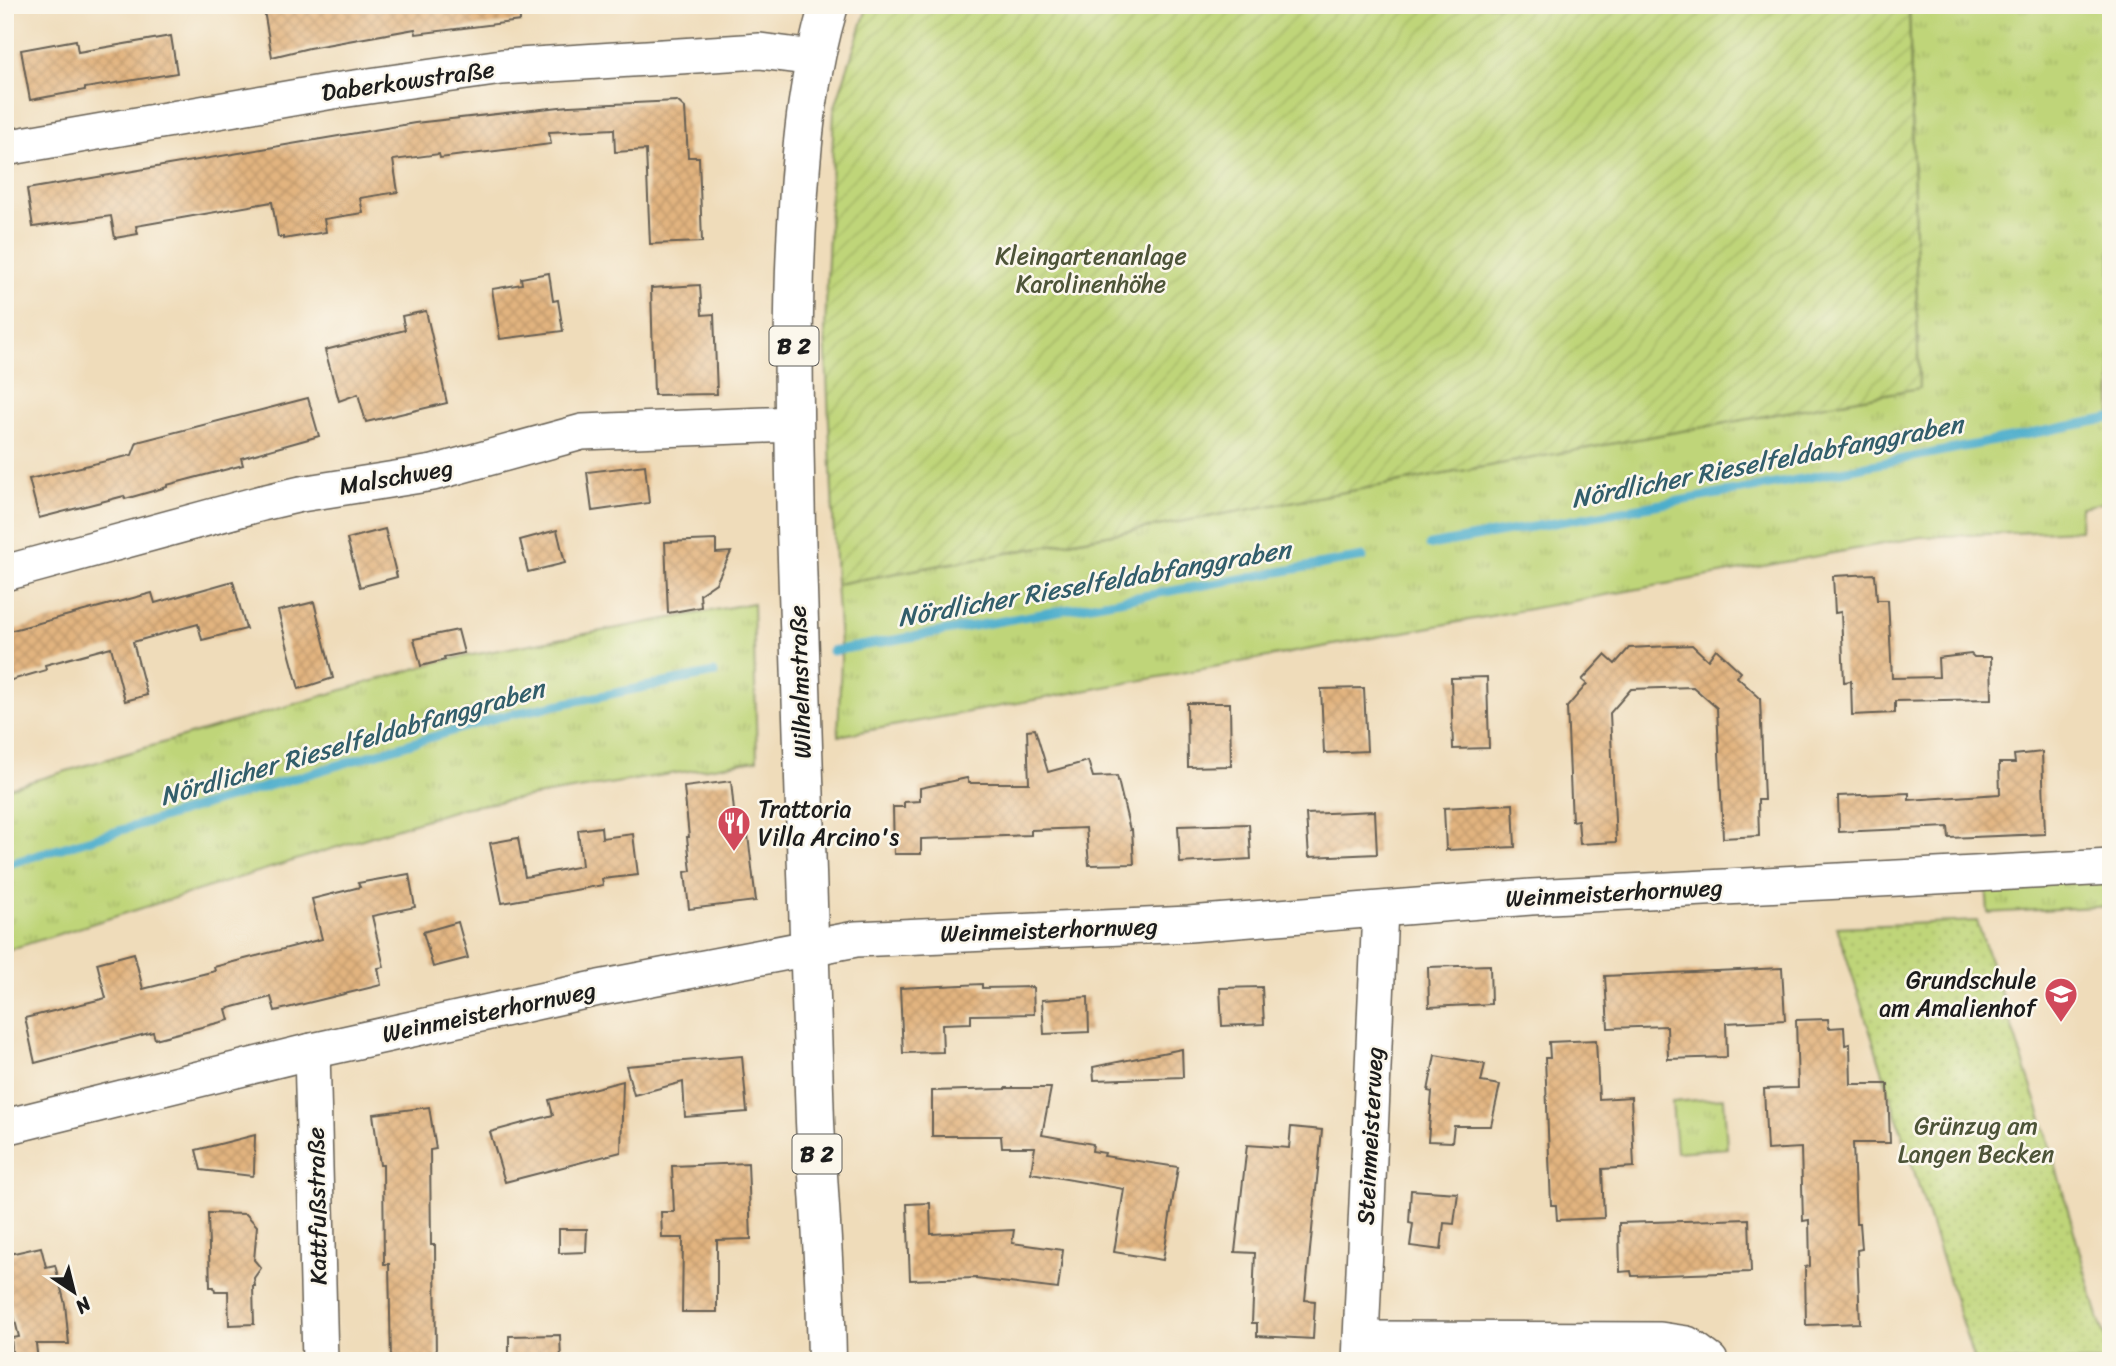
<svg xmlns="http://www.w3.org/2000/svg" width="2116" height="1366" viewBox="0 0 2116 1366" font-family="Sriracha,sans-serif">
	<defs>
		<pattern id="grass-tufts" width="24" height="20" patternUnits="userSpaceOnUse" patternTransform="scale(1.75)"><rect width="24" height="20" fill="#bfd579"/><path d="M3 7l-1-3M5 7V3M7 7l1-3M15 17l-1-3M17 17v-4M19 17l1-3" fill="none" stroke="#a4b668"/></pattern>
		<pattern id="park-dots" width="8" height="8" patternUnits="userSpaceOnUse" patternTransform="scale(1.75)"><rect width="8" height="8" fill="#bfd579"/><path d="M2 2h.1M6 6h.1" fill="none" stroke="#a4b668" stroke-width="1.8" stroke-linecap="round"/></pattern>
		<pattern id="garden-furrows" width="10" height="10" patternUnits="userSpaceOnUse" patternTransform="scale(1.75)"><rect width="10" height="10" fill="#bfd579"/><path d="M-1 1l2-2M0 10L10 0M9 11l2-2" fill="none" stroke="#a4b668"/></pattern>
		<pattern id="building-cross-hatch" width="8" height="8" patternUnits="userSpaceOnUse" patternTransform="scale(1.75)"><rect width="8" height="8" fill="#e2b47f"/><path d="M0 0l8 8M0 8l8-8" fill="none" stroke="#c19a6d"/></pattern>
	</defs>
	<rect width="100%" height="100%" fill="#fbf7ec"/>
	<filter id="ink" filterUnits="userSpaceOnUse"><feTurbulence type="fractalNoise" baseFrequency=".0143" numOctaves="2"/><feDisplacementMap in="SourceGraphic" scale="14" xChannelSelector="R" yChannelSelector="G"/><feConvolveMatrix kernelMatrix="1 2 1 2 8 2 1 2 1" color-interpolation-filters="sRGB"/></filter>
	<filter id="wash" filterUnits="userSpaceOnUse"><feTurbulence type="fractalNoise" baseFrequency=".00686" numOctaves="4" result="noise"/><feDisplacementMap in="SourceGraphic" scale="28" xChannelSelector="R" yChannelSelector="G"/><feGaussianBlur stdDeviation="1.57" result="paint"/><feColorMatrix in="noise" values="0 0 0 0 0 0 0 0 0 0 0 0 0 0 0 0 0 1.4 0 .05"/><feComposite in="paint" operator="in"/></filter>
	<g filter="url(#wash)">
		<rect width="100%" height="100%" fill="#efdcba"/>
		<!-- grass -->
		<g fill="url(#grass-tufts)" stroke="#6e784a" stroke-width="2">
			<polygon points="1909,5 2111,5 2111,501 2081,507 2080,530 1921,537 838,736 841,658 836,584 1919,388"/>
			<polygon points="753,603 757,760 462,808 5,951 5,789 445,660"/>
			<polygon points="2111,877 2111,906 1988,913 1986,884"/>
			<polygon points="1724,1098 1727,1148 1676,1152 1672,1102"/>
		</g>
		<!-- park -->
		<polygon fill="url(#park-dots)" stroke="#6e784a" stroke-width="2" points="1977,921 2045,1128 2098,1317 2111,1351 2111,1361 1974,1361 1837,927"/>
		<!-- garden -->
		<polygon fill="url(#garden-furrows)" stroke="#6e784a" stroke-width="2" points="868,5 1909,5 1919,388 836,584 825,330 834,110"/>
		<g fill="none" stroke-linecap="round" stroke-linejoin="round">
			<!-- stream -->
			<g stroke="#4daecc" stroke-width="9">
				<polyline points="1430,545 1786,482 2111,418"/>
				<polyline points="832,651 1363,557"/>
				<polyline points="5,865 502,716 714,673"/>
			</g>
		</g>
		<g id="blocks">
			<!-- building -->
			<g fill="url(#building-cross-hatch)">
				<polygon points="263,5 519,5 520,21 416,34 415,29 309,48 272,57"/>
				<polygon points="171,36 177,73 85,88 85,90 30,100 21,50 76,40 78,52"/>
				<polygon points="677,101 685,108 688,157 699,157 702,242 650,244 646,150 615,152 614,129 549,132 551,144 440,158 439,154 393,160 398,192 360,198 363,213 324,219 326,232 283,239 283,237 278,237 272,202 136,226 138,234 115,238 111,216 33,227 27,189 415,123 569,106"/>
				<polygon points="549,273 553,301 558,300 563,331 500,339 492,289 522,284 521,278"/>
				<polygon points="700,285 702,315 714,314 717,394 654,395 651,288"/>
				<polygon points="426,311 447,403 366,422 358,394 339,401 325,350 405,330 402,316"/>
				<polygon points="308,398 319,436 241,458 243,465 167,485 167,487 125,499 124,496 39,518 29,479 132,455 137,442"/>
				<polygon points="645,465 649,503 592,511 587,472"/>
				<polygon points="385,529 397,577 360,587 347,539"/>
				<polygon points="557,530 565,563 528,572 520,540"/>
				<polygon points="716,540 716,553 731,552 716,583 700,594 701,607 668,613 665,542"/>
				<polygon points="1875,574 1877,600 1888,600 1892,678 1939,677 1938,658 1971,654 1974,657 1991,657 1992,699 1895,701 1895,713 1852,715 1851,681 1844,682 1841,612 1835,613 1833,576"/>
				<polygon points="233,581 246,629 202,640 198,624 133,642 147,695 125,701 111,647 45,665 46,670 5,682 5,632 152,593 155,603"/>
				<polygon points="314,602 333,678 299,689 278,611"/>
				<polygon points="458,630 464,653 444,657 445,660 421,666 414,639"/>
				<polygon points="1692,645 1708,660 1716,649 1741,672 1737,677 1760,698 1764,800 1758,800 1759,836 1723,838 1717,708 1693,687 1631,689 1610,713 1616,842 1580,844 1578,820 1572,821 1567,707 1587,684 1582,680 1605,655 1615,664 1629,648"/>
				<polygon points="1487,677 1489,748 1453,749 1451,678"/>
				<polygon points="1364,688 1367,751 1324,753 1321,689"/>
				<polygon points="1187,703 1230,703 1231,766 1188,767"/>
				<polygon points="1035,729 1048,772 1088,761 1093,777 1117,776 1130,830 1132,829 1134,864 1089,865 1086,828 1031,830 1031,835 921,839 921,854 894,854 893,807 904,807 904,802 920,801 920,788 967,778 969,783 1029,783 1027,730"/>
				<polygon points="2042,752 2045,834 1949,838 1948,827 1839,832 1838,796 1909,793 1909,800 2000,794 1999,763 2015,763 2014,755"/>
				<polygon points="731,781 735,821 746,819 756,901 689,909 685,872 691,871 687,837 689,837 684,787"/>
				<polygon points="1513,804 1515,847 1446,850 1444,808"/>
				<polygon points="1375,811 1377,854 1309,857 1306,814"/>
				<polygon points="1249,824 1251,859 1180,863 1178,826"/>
				<polygon points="601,827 602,838 633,834 638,875 602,879 603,885 502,903 490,843 518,838 525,877 582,866 578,830"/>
				<polygon points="409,874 415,907 372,916 384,967 378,968 381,985 275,1011 271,997 226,1009 229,1020 155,1039 153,1032 35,1063 25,1018 106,998 97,963 134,953 143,989 215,971 214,967 322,939 312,899 360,887 358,883"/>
				<polygon points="458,922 468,958 433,967 423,932"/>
				<polygon points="1490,965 1491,1004 1429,1007 1428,967"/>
				<polygon points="1782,968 1785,1020 1726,1023 1727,1057 1668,1059 1667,1026 1608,1028 1605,976"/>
				<polygon points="982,984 982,988 1033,987 1034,1014 971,1015 971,1023 942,1024 943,1052 903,1053 900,988"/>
				<polygon points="1262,987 1264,1024 1222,1026 1220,988"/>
				<polygon points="1088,997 1089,1032 1044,1034 1042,1000"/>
				<polygon points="1828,1019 1829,1028 1844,1027 1845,1045 1850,1044 1851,1084 1888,1084 1890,1143 1853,1143 1856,1223 1860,1223 1862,1249 1857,1250 1860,1323 1806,1325 1805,1267 1810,1266 1809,1220 1803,1221 1801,1148 1767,1150 1764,1089 1798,1088 1796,1020"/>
				<polygon points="1596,1040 1599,1099 1631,1097 1634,1167 1602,1169 1604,1218 1557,1220 1556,1205 1551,1205 1545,1058 1550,1058 1549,1042"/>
				<polygon points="1182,1049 1183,1077 1094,1080 1093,1067"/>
				<polygon points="1435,1055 1485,1064 1481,1082 1500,1085 1491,1126 1454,1126 1452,1142 1428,1141 1432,1092 1428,1091"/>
				<polygon points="742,1056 747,1112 685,1117 683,1082 634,1095 626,1066"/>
				<polygon points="623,1081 621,1152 505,1182 490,1132 553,1115 549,1100"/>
				<polygon points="1005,1088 1051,1088 1042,1135 1093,1144 1092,1151 1105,1153 1104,1156 1178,1167 1163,1260 1114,1252 1124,1189 1031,1173 1035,1147 1002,1147 1001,1136 932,1136 932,1091 1005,1089"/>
				<polygon points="429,1107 436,1149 430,1150 431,1245 435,1245 436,1361 391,1361 389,1264 384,1264 383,1165 380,1165 373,1114"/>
				<polygon points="1291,1127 1322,1130 1305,1300 1315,1301 1313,1339 1257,1336 1257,1323 1252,1323 1255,1253 1235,1252 1247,1145 1289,1148"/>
				<polygon points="255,1135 254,1173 252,1176 201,1170 196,1150"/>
				<polygon points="748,1163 751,1239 717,1240 717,1312 682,1312 683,1238 662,1238 661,1212 674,1212 672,1166"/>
				<polygon points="1411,1190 1458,1193 1454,1224 1444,1223 1441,1250 1410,1246 1413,1224 1409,1223"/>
				<polygon points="930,1203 931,1234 1014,1230 1012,1243 1063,1250 1058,1289 976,1279 976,1278 910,1280 907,1204"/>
				<polygon points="208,1213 246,1214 257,1226 254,1260 261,1268 254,1278 255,1286 253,1286 254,1324 229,1325 228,1291 215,1291 214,1287 210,1287"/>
				<polygon points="1749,1219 1751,1272 1632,1276 1631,1271 1620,1272 1619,1223"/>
				<polygon points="559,1229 587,1229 586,1252 559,1253"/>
				<polygon points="41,1247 46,1267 55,1265 65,1304 69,1344 36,1344 38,1361 13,1361 11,1338 19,1337 5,1280 5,1255"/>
				<polygon points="560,1335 561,1361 509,1361 509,1336"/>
			</g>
		</g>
	</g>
	<g filter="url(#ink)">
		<use href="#blocks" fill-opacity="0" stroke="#665f53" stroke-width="2"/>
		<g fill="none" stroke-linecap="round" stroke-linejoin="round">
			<defs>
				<g id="minor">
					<polyline points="5,148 327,92 502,67 760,51 814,58"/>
					<polyline points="5,573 262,503 301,494 433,473 582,432 794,424"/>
					<polyline points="312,1051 320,1361"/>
					<polyline points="5,1127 312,1051 599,988 856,939 1189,924 1531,897 2111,867"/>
					<polyline points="1361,1339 1660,1340 1687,1344 1710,1361"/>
					<polyline points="1360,1361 1380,910"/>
				</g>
				<path id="primary" d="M827 1361C826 1281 819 1202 815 1122 807 924 801 726 796 528 794 421 791 314 798 207 802 138 809 72 829 5"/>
			</defs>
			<!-- minor casing -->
			<use href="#minor" stroke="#665f53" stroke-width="38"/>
			<!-- primary casing -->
			<use href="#primary" stroke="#665f53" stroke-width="41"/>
			<!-- minor -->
			<use href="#minor" stroke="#fff" stroke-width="35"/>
			<!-- primary -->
			<use href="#primary" stroke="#fff" stroke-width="38"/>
		</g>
	</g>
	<!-- icons -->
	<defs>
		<symbol id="restaurant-pin" viewBox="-11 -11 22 30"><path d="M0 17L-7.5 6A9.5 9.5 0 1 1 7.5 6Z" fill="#d1495b" stroke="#fbf7ec"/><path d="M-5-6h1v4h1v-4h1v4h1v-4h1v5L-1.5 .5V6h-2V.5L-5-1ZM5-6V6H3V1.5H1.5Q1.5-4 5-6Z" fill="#fff"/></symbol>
		<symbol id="school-pin" viewBox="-11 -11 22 30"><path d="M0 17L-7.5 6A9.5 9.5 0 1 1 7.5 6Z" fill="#d1495b" stroke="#fbf7ec"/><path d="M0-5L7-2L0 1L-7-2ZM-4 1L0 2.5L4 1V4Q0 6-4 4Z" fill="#fff"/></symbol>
	</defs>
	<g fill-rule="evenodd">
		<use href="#restaurant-pin" x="715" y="804" width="38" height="52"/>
		<use href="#school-pin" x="2042" y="975" width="38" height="52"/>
	</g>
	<g text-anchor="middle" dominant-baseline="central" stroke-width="5" stroke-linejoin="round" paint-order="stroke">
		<!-- shield labels -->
		<g fill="#fbf7ec" stroke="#5f5e5a" stroke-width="2">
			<rect x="769.5" y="326.5" width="49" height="39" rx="5"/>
			<rect x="792.5" y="1134.5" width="49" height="39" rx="5"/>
		</g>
		<g font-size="23" font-weight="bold" fill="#1c1c1c">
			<text x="794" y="346">B 2</text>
			<text x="817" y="1154">B 2</text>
		</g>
		<!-- street labels -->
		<g font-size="24" fill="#1c1c1c" stroke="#fbf7ec">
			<text transform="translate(408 81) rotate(-8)">Daberkowstraße</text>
			<text transform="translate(396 477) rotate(-10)">Malschweg</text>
			<text transform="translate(800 682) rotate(-92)">Wilhelmstraße</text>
			<text transform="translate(1614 893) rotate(-3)">Weinmeisterhornweg</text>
			<text transform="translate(1049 930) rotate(-2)">Weinmeisterhornweg</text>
			<text transform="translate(489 1012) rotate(-12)">Weinmeisterhornweg</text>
			<text transform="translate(1370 1136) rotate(-87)">Steinmeisterweg</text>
			<text transform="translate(317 1206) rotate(-91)">Kattfußstraße</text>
		</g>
		<!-- park labels -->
		<g font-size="24" fill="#4d5438" stroke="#fbf7ec">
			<text x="1091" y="256">Kleingartenanlage<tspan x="1091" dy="28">Karolinenhöhe</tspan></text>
			<text x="1976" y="1126">Grünzug am<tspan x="1976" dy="28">Langen Becken</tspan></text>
		</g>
		<!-- poi labels -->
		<g font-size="24" fill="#1c1c1c" stroke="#fbf7ec" text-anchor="start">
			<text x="758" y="809">Trattoria<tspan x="758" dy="28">Villa Arcino's</tspan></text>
			<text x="2036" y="980" text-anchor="end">Grundschule<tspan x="2036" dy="28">am Amalienhof</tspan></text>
		</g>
		<!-- water labels -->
		<g font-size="26" font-style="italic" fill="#325e6b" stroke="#fbf7ec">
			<text transform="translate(1767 461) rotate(-11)">Nördlicher Rieselfeldabfanggraben</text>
			<text transform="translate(1094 583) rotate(-10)">Nördlicher Rieselfeldabfanggraben</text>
			<text transform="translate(352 742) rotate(-16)">Nördlicher Rieselfeldabfanggraben</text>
		</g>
	</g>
	<!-- margin -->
	<rect width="2116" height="1366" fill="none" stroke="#fbf7ec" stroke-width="28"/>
	<!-- north arrow -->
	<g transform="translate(74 1292) rotate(145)" stroke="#fbf7ec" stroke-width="5" paint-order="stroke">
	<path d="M0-5L12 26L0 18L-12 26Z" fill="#1c1c1c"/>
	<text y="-10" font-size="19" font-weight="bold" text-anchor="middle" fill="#1c1c1c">N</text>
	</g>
</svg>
